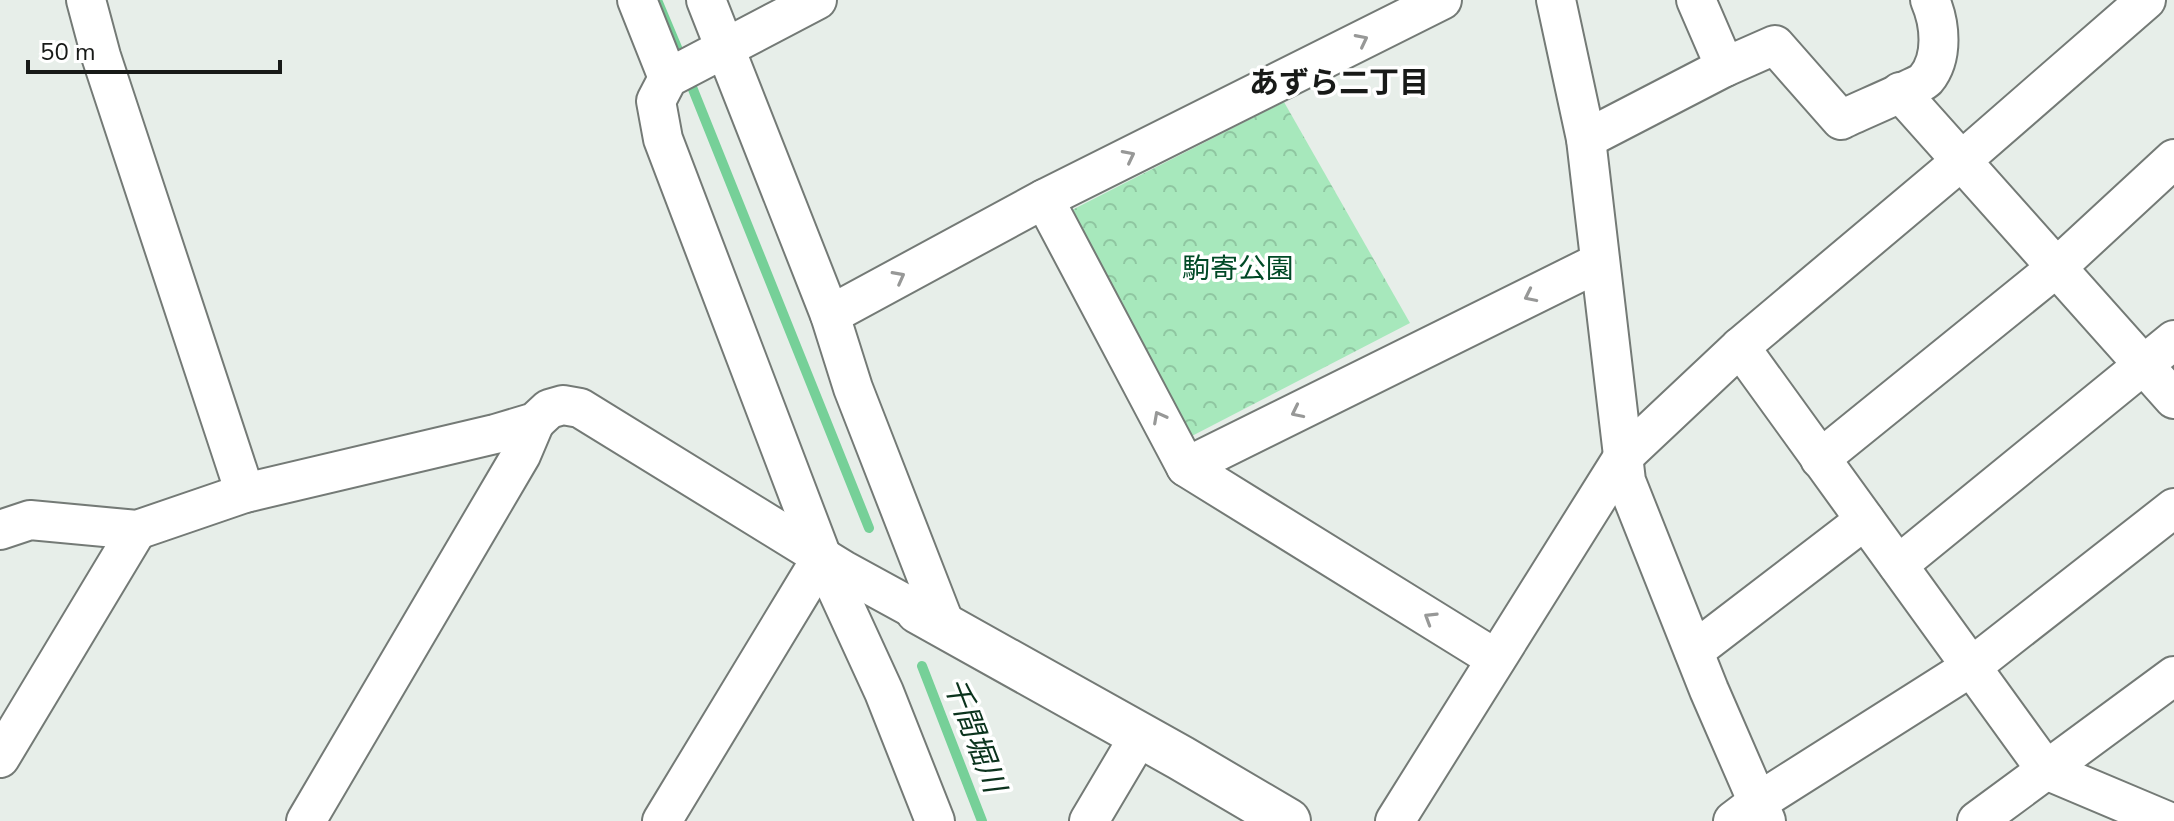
<svg xmlns="http://www.w3.org/2000/svg" width="2174" height="821" viewBox="0 0 2174 821" font-family="'Nunito Sans','Noto Sans JP',sans-serif">
	<defs>
		<pattern id="park-crowns" width="20" height="18" patternUnits="userSpaceOnUse" patternTransform="scale(2)"><rect width="20" height="18" fill="#a7e8bc"/><path d="M2 6a3 3 0 1 1 6 0M12 15a3 3 0 1 1 6 0" fill="none" stroke="#8fc6a1"/></pattern>
	</defs>
	<rect width="100%" height="100%" fill="#e7eee9"/>
	<!-- park -->
	<polygon fill="url(#park-crowns)" points="1284,102 1410,323 1190,437 1066,213"/>
	<g fill="none" stroke-linecap="round" stroke-linejoin="round">
		<!-- stream -->
		<g stroke="#76d098" stroke-width="10">
			<polyline points="657,0 683,62"/>
			<polyline points="688,77 869,528"/>
			<polyline points="922,666 982,821"/>
		</g>
		<defs>
			<g id="minor">
				<polyline points="86,0 101,56 245,493"/>
				<polyline points="637,0 668,78"/>
				<polyline points="706,0 830,315 853,388 946,627"/>
				<polyline points="817,0 668,78 656,101 663,139 822,557 884,692 935,821"/>
				<polyline points="1556,0 1586,139 1626,481 1709,690 1766,821"/>
				<path d="M1696 0 1725 67 1775 45 1841 120C1854 113 1920 86 1926 79 1944 57 1940 23 1930 0"/>
				<polyline points="1900,92 2174,399"/>
				<polyline points="1586,139 1725,67"/>
				<polyline points="1044,199 1186,467 1496,659"/>
				<polyline points="830,315 1044,199 1442,0"/>
				<polyline points="1740,347 2046,770 2167,821"/>
				<polyline points="1820,459 2056,268 2174,159"/>
				<polyline points="1186,467 1600,262"/>
				<polyline points="0,530 30,520 137,530 245,493 495,434 535,422 549,409 563,405 580,408 843,570 918,611"/>
				<polyline points="1898,565 2174,340"/>
				<polyline points="1694,651 1865,520"/>
				<polyline points="0,758 137,530"/>
				<polyline points="306,821 521,455 535,422"/>
				<polyline points="662,821 822,557"/>
				<polyline points="1089,821 1140,735"/>
				<polyline points="1395,821 1623,457 1740,347 1960,162 2146,0"/>
				<polyline points="1733,821 1758,802 1971,667 2174,508"/>
				<polyline points="1977,821 2174,676"/>
			</g>
			<polyline id="tertiary" points="918,611 1181,758 1288,821"/>
		</defs>
		<!-- minor casing -->
		<use href="#minor" stroke="#747a76" stroke-width="42"/>
		<!-- tertiary casing -->
		<use href="#tertiary" stroke="#747a76" stroke-width="48"/>
		<!-- minor -->
		<use href="#minor" stroke="#fff" stroke-width="38"/>
		<!-- tertiary -->
		<use href="#tertiary" stroke="#fff" stroke-width="44"/>
	</g>
	<!-- one-way arrows -->
	<defs><path id="oneway-chevron" d="M-2-3.5L2.5 0L-2 3.5" fill="none" stroke-width="1.6" stroke-linecap="round" stroke-linejoin="round" transform="scale(2)"/></defs>
	<g stroke="#979897">
		<use href="#oneway-chevron" transform="translate(1362 40) rotate(-27)"/>
		<use href="#oneway-chevron" transform="translate(1129 156) rotate(-27)"/>
		<use href="#oneway-chevron" transform="translate(899 277) rotate(-28)"/>
		<use href="#oneway-chevron" transform="translate(1530 296) rotate(154)"/>
		<use href="#oneway-chevron" transform="translate(1297 412) rotate(154)"/>
		<use href="#oneway-chevron" transform="translate(1159 417) rotate(-118)"/>
		<use href="#oneway-chevron" transform="translate(1430 618) rotate(-148)"/>
	</g>
	<g text-anchor="middle" dominant-baseline="central" stroke-width="7" stroke-linejoin="round" paint-order="stroke">
		<!-- park labels -->
		<g font-size="28" fill="#004926" stroke="#fff">
			<text x="1238" y="269">駒寄公園</text>
		</g>
		<!-- neighbourhood labels -->
		<g font-size="30" font-weight="bold" fill="#181a18" stroke="#fff">
			<text x="1339" y="83">あずら二丁目</text>
		</g>
		<!-- water labels -->
		<g font-size="30" font-style="italic" fill="#0b331d" stroke="#fff">
			<text transform="translate(974 735) rotate(69)">千間堀川</text>
		</g>
	</g>
	<!-- scale -->
	<path d="M28 60v12h252v-12" fill="none" stroke="#181a18" stroke-width="4"/>
	<text x="40" y="60" font-size="24" fill="#181a18" stroke="#ffffff" stroke-width="6" paint-order="stroke">50 m</text>
</svg>
